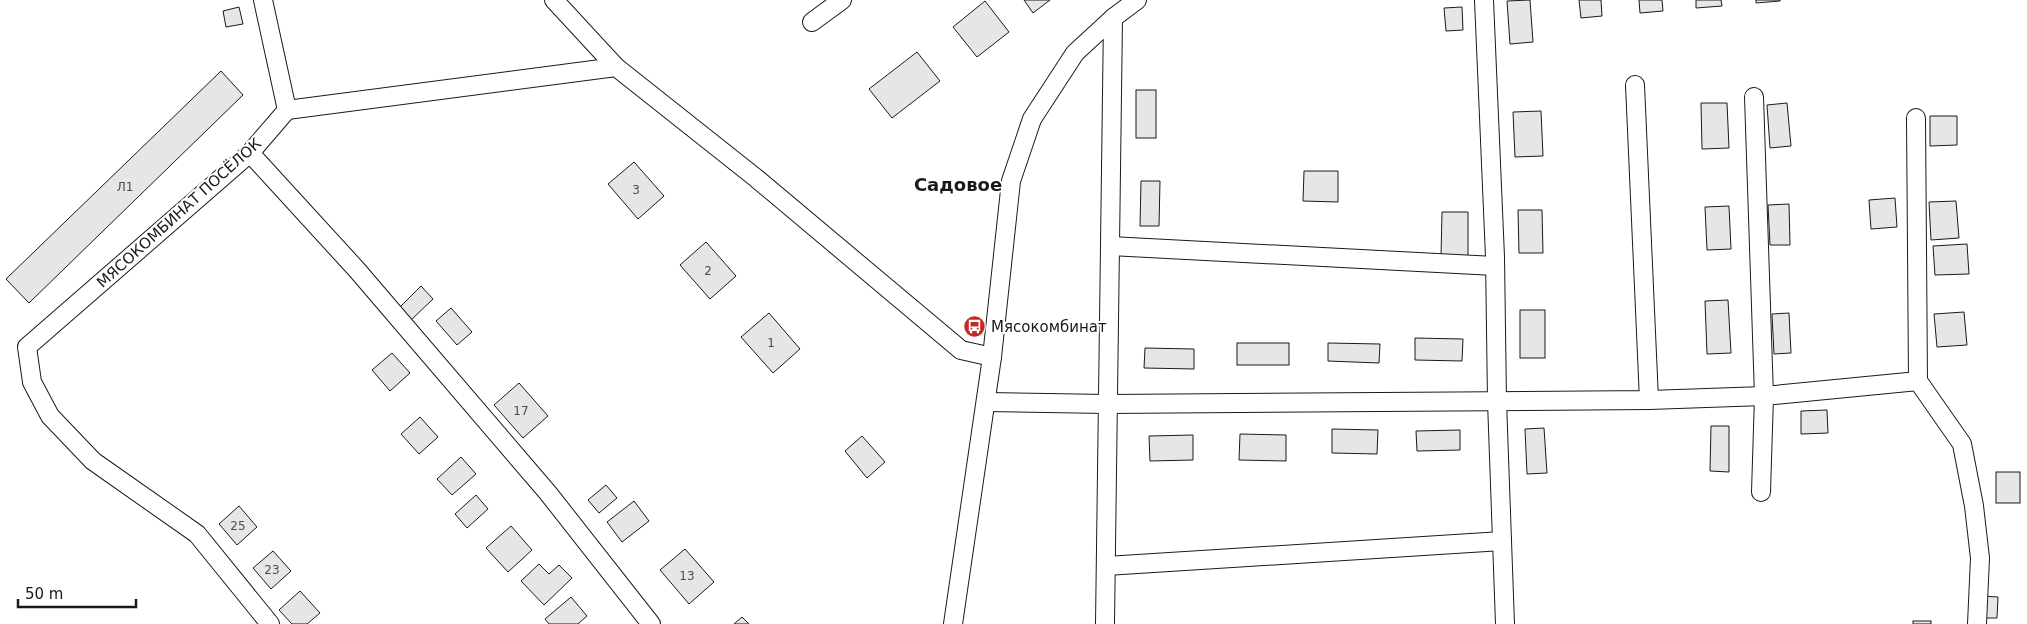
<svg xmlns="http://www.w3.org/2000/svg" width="2027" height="624" viewBox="0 0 2027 624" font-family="'DejaVu Sans',sans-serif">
	<rect width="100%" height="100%" fill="#fff"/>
	<!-- building -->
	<g fill="#e6e6e6" stroke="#1a1a1a">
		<polygon points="1024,0 1050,0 1033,13"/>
		<polygon points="1530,0 1533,42 1510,44 1507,1"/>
		<polygon points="1579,0 1601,0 1602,16 1581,18"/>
		<polygon points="1639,0 1662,0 1663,11 1640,13"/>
		<polygon points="1696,0 1721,0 1722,6 1696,8"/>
		<polygon points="1756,0 1780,0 1780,1 1756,3"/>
		<polygon points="985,1 1009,32 977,57 953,27"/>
		<polygon points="239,7 243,24 226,27 223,11"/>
		<polygon points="1462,7 1463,30 1446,31 1444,8"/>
		<polygon points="917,52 940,81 892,118 869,89"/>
		<polygon points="221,71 243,95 29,303 6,279"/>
		<rect x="1136" y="90" width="20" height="48"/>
		<polygon points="1701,103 1727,103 1729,148 1702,149"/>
		<polygon points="1787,103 1791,146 1770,148 1767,105"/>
		<polygon points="1541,111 1543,156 1515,157 1513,112"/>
		<polygon points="1930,116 1957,116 1957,145 1930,146"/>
		<polygon points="634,162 664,196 638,219 608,184"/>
		<polygon points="1304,171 1338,171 1338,202 1303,201"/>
		<polygon points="1141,181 1160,181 1159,226 1140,226"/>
		<polygon points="1895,198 1897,227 1871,229 1869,200"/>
		<polygon points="1956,201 1959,238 1931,240 1929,202"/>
		<polygon points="1789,204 1790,245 1770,245 1768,205"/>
		<polygon points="1729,206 1731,249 1707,250 1705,207"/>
		<polygon points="1518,210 1542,210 1543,253 1519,253"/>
		<polygon points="1442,212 1468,212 1468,257 1441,256"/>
		<polygon points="706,242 736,276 710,299 680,265"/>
		<polygon points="1967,244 1969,274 1935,275 1933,246"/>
		<polygon points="421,286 433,299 411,320 399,308"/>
		<polygon points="1728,300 1731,353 1707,354 1705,301"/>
		<polygon points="451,308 472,332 457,345 436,321"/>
		<rect x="1520" y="310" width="25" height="48"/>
		<polygon points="1964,312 1967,345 1937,347 1934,314"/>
		<polygon points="769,313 800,349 773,373 741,337"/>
		<polygon points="1789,313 1791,353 1774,354 1772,314"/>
		<polygon points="1415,338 1463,339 1462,361 1415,360"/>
		<rect x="1237" y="343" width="52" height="22"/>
		<polygon points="1328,343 1380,344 1379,363 1328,361"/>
		<polygon points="1145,348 1194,349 1194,369 1144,368"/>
		<polygon points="392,353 410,373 390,391 372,370"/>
		<polygon points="519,383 548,416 523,438 494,405"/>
		<polygon points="1827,410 1828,433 1801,434 1801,411"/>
		<polygon points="420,417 438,437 419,454 401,434"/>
		<polygon points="1711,426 1729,426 1729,472 1710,471"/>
		<polygon points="1544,428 1547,473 1527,474 1525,429"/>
		<polygon points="1332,429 1378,430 1377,454 1332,453"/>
		<polygon points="1460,430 1460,450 1417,451 1416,431"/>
		<polygon points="1240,434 1286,435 1286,461 1239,460"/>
		<polygon points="1193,435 1193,460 1150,461 1149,436"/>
		<polygon points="862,436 885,462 867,478 845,451"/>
		<polygon points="461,457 476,474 452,495 437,479"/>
		<rect x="1996" y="472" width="24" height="31"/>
		<polygon points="606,485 617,498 599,513 588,500"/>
		<polygon points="476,495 488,509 467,528 455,514"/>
		<polygon points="634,501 649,521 622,542 607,522"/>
		<polygon points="239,506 257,527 237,545 219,524"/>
		<polygon points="511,526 532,550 508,572 486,548"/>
		<polygon points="685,549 714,582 689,604 660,570"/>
		<polygon points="273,551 291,571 271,589 253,568"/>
		<polygon points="539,564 549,574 559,565 572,578 544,605 521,581"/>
		<polygon points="300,591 320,613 307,624 292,624 279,610"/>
		<polygon points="1982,596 1998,597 1997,618 1982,618"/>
		<polygon points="571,597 587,616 578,624 549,624 545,619"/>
		<polygon points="742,617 749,624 734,624"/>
		<rect x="1913" y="621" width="18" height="3"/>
	</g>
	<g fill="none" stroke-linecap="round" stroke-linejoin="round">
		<defs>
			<g id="minor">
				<polyline points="263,0 287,110 250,153 27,347 32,382 50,416 93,461 197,534 270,624"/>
				<polyline points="554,0 616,67"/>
				<polyline points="1484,0 1495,257 1497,401 1505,624"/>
				<polyline points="812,22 842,0"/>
				<polyline points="1635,85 1649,400"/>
				<polyline points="1754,97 1764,396 1761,492"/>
				<polyline points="287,110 616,67 756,178 961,350 992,357"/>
				<polyline points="1916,118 1918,381 1962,444 1974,506 1980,558 1977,624"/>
				<polyline points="250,153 357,270 548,493 651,624"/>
				<polyline points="1110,246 1495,266"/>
				<polyline points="986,402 1108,404 1649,400 1764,396 1918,381"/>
				<polyline points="1106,566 1502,541"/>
				<polyline points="953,624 992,357 1011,181 1032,119 1075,53 1113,18 1137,0"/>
				<polyline points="1105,624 1113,18"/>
			</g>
		</defs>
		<!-- minor casing -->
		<use href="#minor" stroke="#1a1a1a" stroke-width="20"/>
		<!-- minor -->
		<use href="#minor" stroke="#fff" stroke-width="18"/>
	</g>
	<!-- icons -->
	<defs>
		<symbol id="bus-disc" viewBox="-11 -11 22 22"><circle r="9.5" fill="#c62828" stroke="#fff"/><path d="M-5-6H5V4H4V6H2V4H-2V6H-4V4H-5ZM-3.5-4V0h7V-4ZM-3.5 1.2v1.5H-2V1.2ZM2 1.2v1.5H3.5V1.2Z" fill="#fff"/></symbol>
	</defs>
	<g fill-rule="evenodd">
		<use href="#bus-disc" x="962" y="314" width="25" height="25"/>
	</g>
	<g text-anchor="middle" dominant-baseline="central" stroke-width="4" stroke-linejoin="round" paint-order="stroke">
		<!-- number labels -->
		<g font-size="12" fill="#4d4d4d">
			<text x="125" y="187">Л1</text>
			<text x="636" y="190">3</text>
			<text x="708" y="271">2</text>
			<text x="771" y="343">1</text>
			<text x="521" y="411">17</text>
			<text x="238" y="526">25</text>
			<text x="272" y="570">23</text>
			<text x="687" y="576">13</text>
		</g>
		<!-- street labels -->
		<g font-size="15" fill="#1a1a1a" stroke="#fff">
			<text transform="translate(179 213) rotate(-42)">МЯСОКОМБИНАТ ПОСЁЛОК</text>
		</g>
		<!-- poi labels -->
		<g font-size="15" fill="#1a1a1a" stroke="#fff" text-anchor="start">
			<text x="991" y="327">Мясокомбинат</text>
		</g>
		<!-- quarter labels -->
		<g font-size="18" font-weight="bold" fill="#1a1a1a" stroke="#fff">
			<text x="958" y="184">Садовое</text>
		</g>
	</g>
	<!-- scale -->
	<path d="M18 599v8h118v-8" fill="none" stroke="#1a1a1a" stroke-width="2.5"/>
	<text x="25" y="599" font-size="15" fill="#1a1a1a" stroke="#ffffff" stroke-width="4" paint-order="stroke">50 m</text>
</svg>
